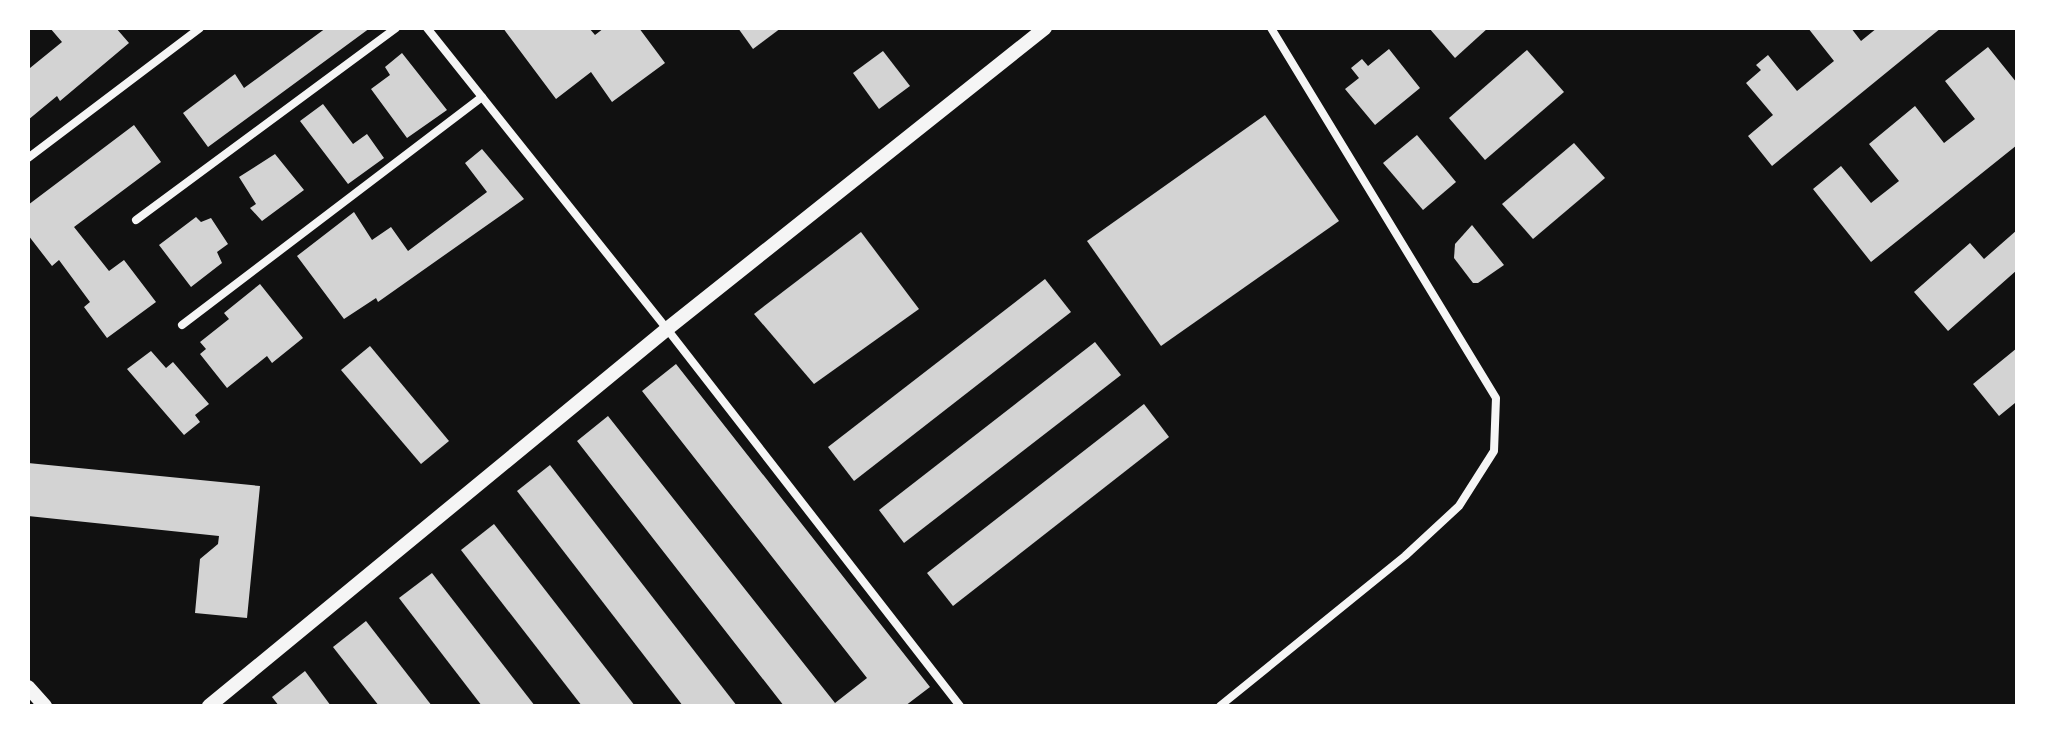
<svg xmlns="http://www.w3.org/2000/svg" width="2045" height="734" viewBox="0 0 2045 734" font-family="'Sofia Sans Condensed',sans-serif">
	<rect width="100%" height="100%" fill="#111"/>
	<!-- building -->
	<g fill="#d3d3d3">
		<polygon points="50,28 116,28 129,43 60,101 57,96 28,120 28,65 30,68 62,42"/>
		<polygon points="326,28 370,28 208,147 183,113 235,74 244,88"/>
		<polygon points="503,28 589,28 595,35 604,28 639,28 665,63 612,102 591,72 556,99"/>
		<polygon points="738,28 781,28 753,49"/>
		<polygon points="1429,28 1488,28 1455,58"/>
		<polygon points="1808,28 1851,28 1861,41 1877,28 1941,28 1772,166 1748,136 1773,115 1746,83 1761,70 1756,65 1768,55 1797,91 1834,61"/>
		<polygon points="1988,47 2017,83 2017,145 1871,262 1813,189 1841,166 1871,203 1899,181 1869,144 1915,106 1944,143 1975,119 1945,81"/>
		<polygon points="1389,49 1420,88 1375,125 1345,89 1359,78 1351,68 1362,59 1368,66"/>
		<polygon points="1527,50 1564,92 1485,160 1449,118"/>
		<polygon points="883,51 910,86 879,109 853,73"/>
		<polygon points="402,53 447,110 407,138 371,89 390,75 385,67"/>
		<polygon points="323,104 353,144 367,134 384,158 348,184 300,121"/>
		<polygon points="1265,115 1339,221 1161,346 1087,241"/>
		<polygon points="134,125 161,162 74,227 109,271 124,260 156,302 107,338 84,307 90,302 59,260 52,266 28,235 28,205"/>
		<polygon points="1417,135 1456,182 1423,210 1383,163"/>
		<polygon points="1574,143 1605,178 1533,239 1502,204"/>
		<polygon points="482,149 524,199 378,302 376,298 344,319 297,256 354,212 372,240 391,227 408,251 487,192 465,163"/>
		<polygon points="275,154 304,190 262,221 250,208 256,204 239,177"/>
		<polygon points="196,217 201,222 211,218 228,244 217,252 222,263 191,287 159,245"/>
		<polygon points="1472,225 1504,265 1478,283 1473,283 1454,258 1455,244"/>
		<polygon points="2017,230 2017,270 1948,331 1914,292 1970,243 1984,259"/>
		<polygon points="861,232 919,309 814,384 754,314"/>
		<polygon points="1045,279 1071,312 854,481 828,447"/>
		<polygon points="260,284 303,338 272,363 267,356 227,388 200,354 206,349 200,342 229,319 224,313"/>
		<polygon points="1095,342 1121,375 904,543 879,510"/>
		<polygon points="370,346 449,441 421,464 341,370"/>
		<polygon points="2017,348 2017,405 2015,403 1999,416 1973,384"/>
		<polygon points="151,351 166,368 173,362 209,404 195,415 200,422 184,435 127,369"/>
		<polygon points="676,364 930,687 905,706 784,706 577,441 608,416 835,703 867,678 642,391"/>
		<polygon points="1144,404 1169,437 953,606 927,573"/>
		<polygon points="28,463 260,486 247,618 195,613 200,559 218,544 219,536 28,516"/>
		<polygon points="550,465 737,706 683,706 517,491"/>
		<polygon points="494,524 635,706 582,706 461,550"/>
		<polygon points="432,573 535,706 482,706 399,598"/>
		<polygon points="366,621 432,706 379,706 333,647"/>
		<polygon points="305,671 331,706 279,706 272,697"/>
	</g>
	<g fill="none" stroke-linecap="round" stroke-linejoin="round">
		<!-- minor -->
		<g stroke="#f5f5f5" stroke-width="8">
			<polyline points="427,28 667,329 960,706"/>
			<polyline points="28,158 200,28"/>
			<polyline points="136,220 396,28"/>
			<polyline points="182,325 482,97"/>
			<polyline points="1220,706 1405,556 1459,506 1494,451 1496,398 1271,28"/>
		</g>
		<!-- tertiary -->
		<g stroke="#f5f5f5" stroke-width="14">
			<polyline points="28,687 45,706"/>
			<polyline points="209,706 667,329 1045,28"/>
		</g>
	</g>
	<!-- border -->
	<rect width="2045" height="734" fill="none" stroke="#ffffff" stroke-width="60"/>
</svg>
